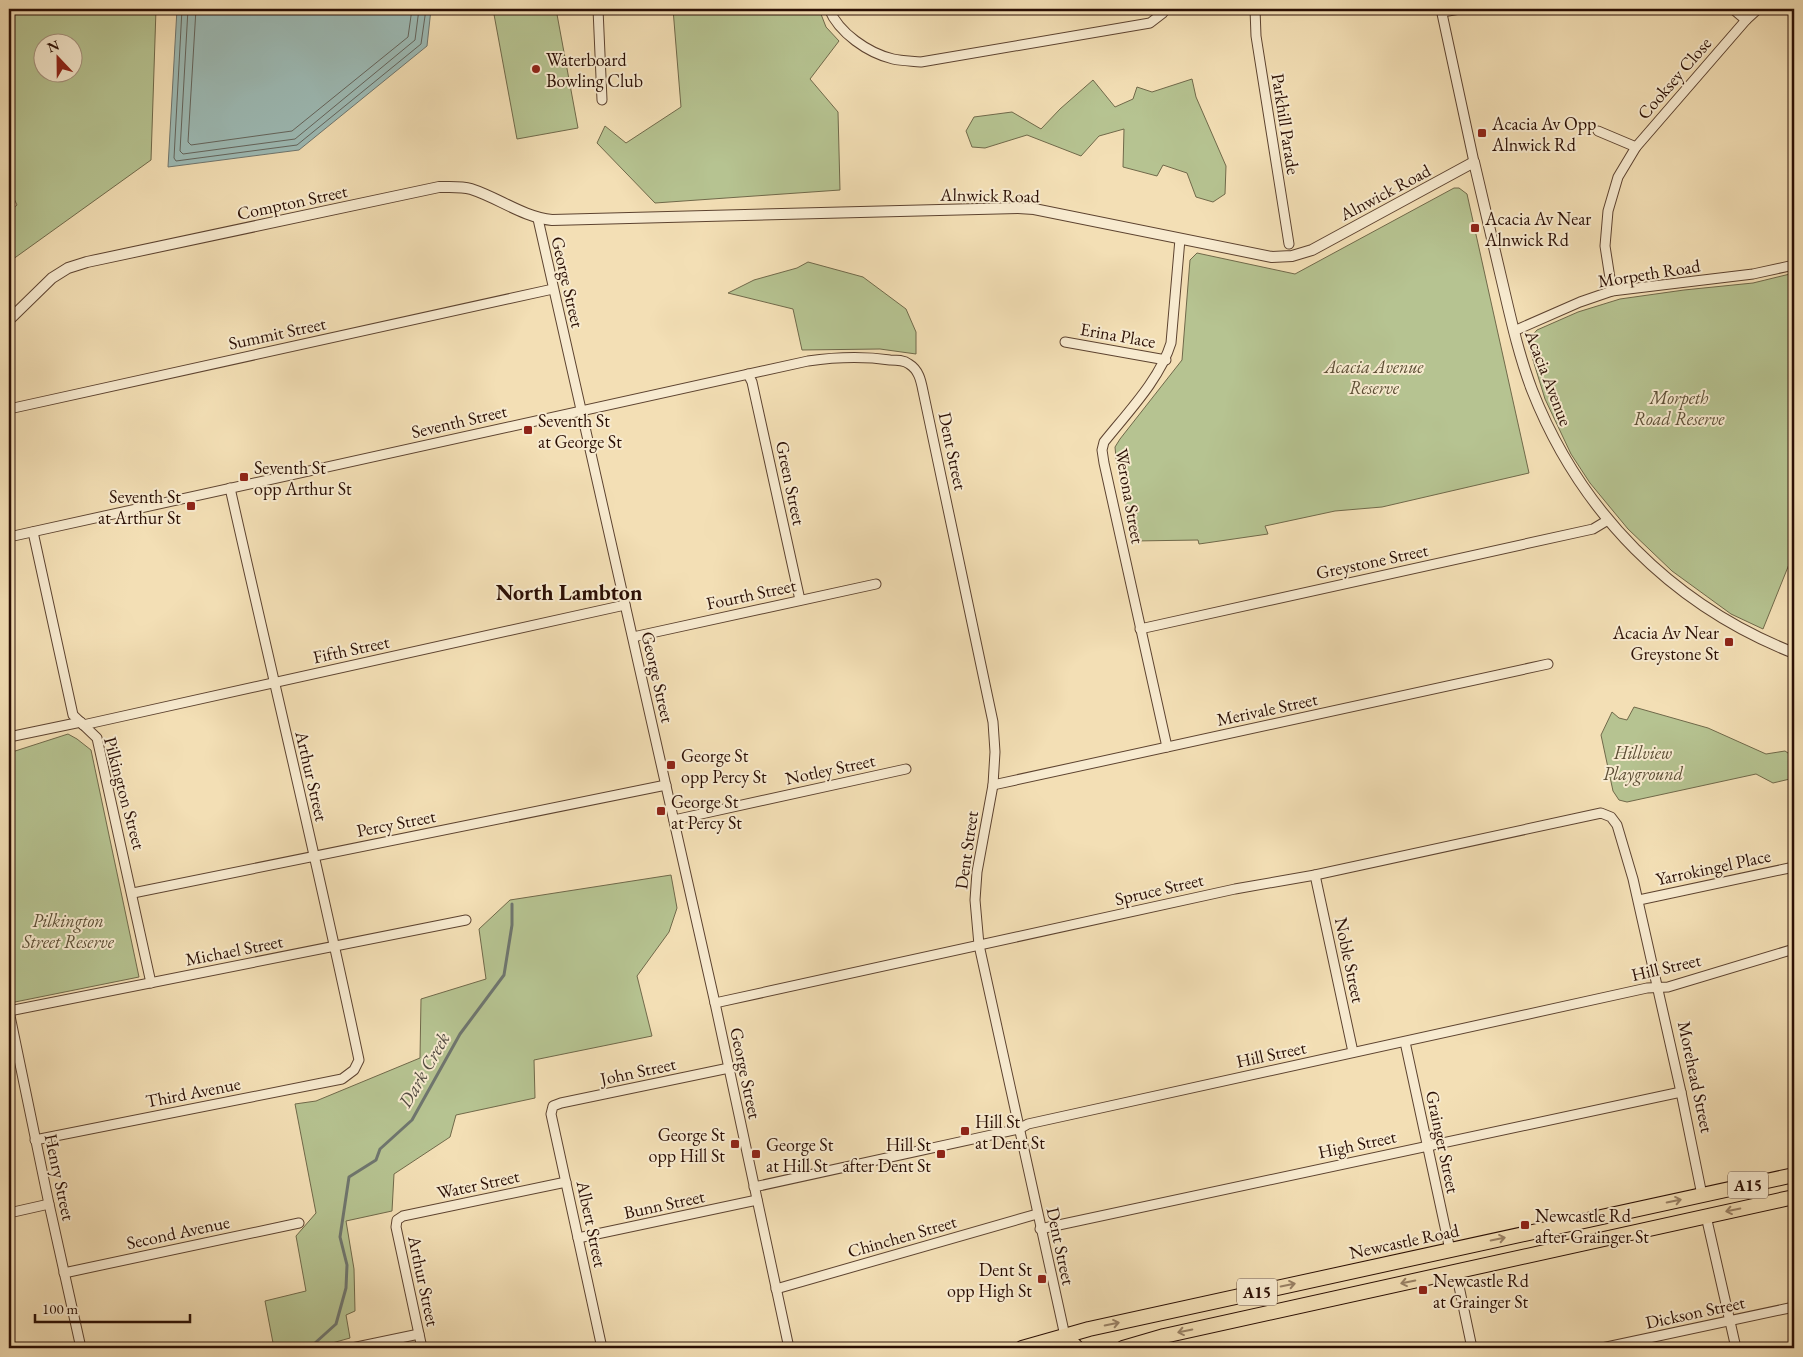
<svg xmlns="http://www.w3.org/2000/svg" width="1803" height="1357" viewBox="0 0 1803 1357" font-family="'EB Garamond',serif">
	<rect width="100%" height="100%" fill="#f3dfb5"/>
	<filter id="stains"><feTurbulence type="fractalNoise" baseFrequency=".004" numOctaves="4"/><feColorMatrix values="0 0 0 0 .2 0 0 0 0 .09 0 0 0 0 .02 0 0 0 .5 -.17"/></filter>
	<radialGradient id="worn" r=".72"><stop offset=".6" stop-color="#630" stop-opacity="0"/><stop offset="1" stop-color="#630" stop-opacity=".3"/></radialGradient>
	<!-- green -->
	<g fill="#b6c391" stroke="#70694a" fill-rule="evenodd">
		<path d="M9 9H156L151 160 9 262V212L17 205 9 188ZM42 42H72V72H42Z"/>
		<polygon points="493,9 556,9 578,128 517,139"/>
		<polygon points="673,9 819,9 826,27 839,41 810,79 838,112 840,190 655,203 597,143 605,126 626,143 681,107"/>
		<polygon points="1192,79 1196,97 1226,166 1225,194 1213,202 1196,197 1187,173 1163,165 1157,176 1123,167 1124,129 1099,136 1081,156 1027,135 985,148 972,147 966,131 974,117 1012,112 1041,129 1060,109 1093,80 1115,107 1133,99 1137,87 1152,92"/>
		<polygon points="1454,188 1459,188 1467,194 1529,473 1382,507 1335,511 1265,526 1268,534 1199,544 1198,540 1134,541 1116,458 1115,447 1120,439 1182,360 1190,260 1197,253 1295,274"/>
		<polygon points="808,262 863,277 906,309 916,332 916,354 880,349 802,350 793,309 728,293 754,280 797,268"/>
		<polygon points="1794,273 1794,552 1763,629 1731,614 1672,571 1628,529 1590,483 1571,454 1545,399 1529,347 1530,338 1537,330 1578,312 1620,299 1684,290 1753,283"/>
		<polygon points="1634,707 1708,728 1766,754 1785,751 1794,757 1794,778 1773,783 1756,774 1627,802 1619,800 1613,791 1601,735 1612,712 1619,718 1627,720"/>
		<polygon points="68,734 77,739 91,750 139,977 10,1003 9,753"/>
		<polygon points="671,875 677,908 669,932 637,976 652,1036 534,1060 535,1098 456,1115 450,1137 394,1174 392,1211 346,1221 354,1269 355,1311 346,1315 350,1338 318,1347 307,1344 288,1348 274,1348 265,1301 306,1291 296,1236 316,1213 295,1104 316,1101 420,1058 421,999 486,979 479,929 510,900"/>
	</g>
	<!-- water -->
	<polygon fill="#9dbbb6" stroke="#6f766f" points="177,9 431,9 427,46 299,150 168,167"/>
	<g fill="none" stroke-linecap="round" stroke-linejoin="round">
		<!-- shore -->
		<g stroke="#64655d" stroke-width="1">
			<polyline points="182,9 174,158 176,161 297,145 421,44 426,9"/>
			<polyline points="188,9 180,151 183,154 295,139 415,40 419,9"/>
			<polyline points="196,9 188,142 191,145 292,131 408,37 412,9"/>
		</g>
		<!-- stream -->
		<polyline stroke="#6f766f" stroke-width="3" points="315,1343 336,1324 346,1288 347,1265 340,1237 349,1177 376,1160 380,1149 412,1120 460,1034 504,975 512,925 512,904"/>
		<defs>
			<g id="minor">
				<polyline points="598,9 602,100"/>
				<path d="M829 9C839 33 868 53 893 59 902 61 912 61 921 62L1150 23 1163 13V9"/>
				<polyline points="1255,9 1256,36 1289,244"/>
				<polyline points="1441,9 1474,162"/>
				<polyline points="1733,9 1746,20"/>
				<polyline points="1442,12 1460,9"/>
				<polyline points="1598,131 1636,147"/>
				<polyline points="538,219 715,1003 789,1348"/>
				<polyline points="1612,291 1605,246 1608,211 1618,177 1636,147 1746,20 1758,9"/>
				<polyline points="1514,331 1580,302 1612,291 1753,274 1794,265"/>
				<polyline points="1065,342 1166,360"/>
				<polyline points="748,374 752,382 800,600"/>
				<polyline points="9,409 553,289"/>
				<polyline points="33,532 73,715 97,738 151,983"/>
				<path d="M9 537 808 361C836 357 862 356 890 360 897 360 904 360 909 364 919 370 921 381 923 391L993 722 995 752 993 785 977 872 975 900 979 945 1065 1336"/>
				<polyline points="1140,629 1593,529 1608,520"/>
				<polyline points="633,637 876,584"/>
				<polyline points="83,725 625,605"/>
				<polyline points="9,737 81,722"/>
				<path d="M1167 747 1104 463 1102 450 1104 442C1128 412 1160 379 1171 343L1180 239"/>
				<polyline points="993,785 1548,664"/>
				<polyline points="674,820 906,769"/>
				<polyline points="1315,875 1353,1052"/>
				<polyline points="133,893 666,785"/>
				<polyline points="1639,900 1794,867"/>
				<polyline points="715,1003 1235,889 1315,875 1601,813 1611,817 1617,825 1633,879 1681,1092 1702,1195"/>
				<polyline points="9,1011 466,920"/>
				<polyline points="9,1011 49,1204 81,1348"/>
				<polyline points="1405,1042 1450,1250"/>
				<path d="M35 1140 342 1079 354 1070 359 1060C319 869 273 679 230 488"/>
				<polyline points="754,1187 1019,1129 1028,1124 1647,988 1668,987 1794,949"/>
				<polyline points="9,1213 49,1204"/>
				<polyline points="1706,1216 1736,1348"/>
				<polyline points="1040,1229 1681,1092"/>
				<polyline points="578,1238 757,1200"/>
				<polyline points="1456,1272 1472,1348"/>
				<polyline points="64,1273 299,1223"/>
				<polyline points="776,1289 1037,1214"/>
				<polyline points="352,1348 419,1334"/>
				<polyline points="422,1348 396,1227 397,1220 403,1216 566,1182"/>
				<polyline points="602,1348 551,1114 553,1106 561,1103 729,1068"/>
				<polyline points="1602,1348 1794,1307"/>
			</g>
			<path id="tertiary" d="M9 320 52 278 68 268 87 262 439 187C450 187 461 186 471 189 499 198 523 217 552 220L1018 208 1034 209 1272 257 1292 256 1312 250 1474 162C1483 200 1492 238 1501 277 1510 315 1518 353 1532 390 1580 512 1672 605 1794 653"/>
			<g id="trunk">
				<polyline points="1065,1336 1077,1348"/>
				<polyline points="1022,1348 1089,1329 1794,1175"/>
				<polyline points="1123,1348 1164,1336 1794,1197"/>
			</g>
		</defs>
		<!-- minor casing -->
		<use href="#minor" stroke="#5d4330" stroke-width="11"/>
		<!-- tertiary casing -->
		<use href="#tertiary" stroke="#5d4330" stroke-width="12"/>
		<!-- trunk casing -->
		<use href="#trunk" stroke="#2b0f04" stroke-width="16"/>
		<!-- minor -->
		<use href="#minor" stroke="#f7eacf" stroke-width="9"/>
		<!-- tertiary -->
		<use href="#tertiary" stroke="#f7eacf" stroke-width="10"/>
		<!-- trunk -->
		<use href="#trunk" stroke="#f3dfb5" stroke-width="14"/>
	</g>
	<!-- one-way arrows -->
	<defs><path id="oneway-shaft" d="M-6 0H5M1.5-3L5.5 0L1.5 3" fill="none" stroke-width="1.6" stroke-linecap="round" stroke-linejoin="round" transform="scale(1.25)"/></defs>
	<g stroke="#998165">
		<use href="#oneway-shaft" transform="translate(1674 1201) rotate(-12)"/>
		<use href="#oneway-shaft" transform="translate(1733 1210) rotate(168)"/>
		<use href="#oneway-shaft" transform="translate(1498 1239) rotate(-12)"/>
		<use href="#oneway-shaft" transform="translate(1408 1282) rotate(168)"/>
		<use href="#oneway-shaft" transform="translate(1288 1285) rotate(-12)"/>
		<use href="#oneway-shaft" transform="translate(1112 1324) rotate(-12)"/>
		<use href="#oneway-shaft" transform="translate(1185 1331) rotate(168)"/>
	</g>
	<!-- markers -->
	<g fill="#8f2418" stroke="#f7eacf" stroke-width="2">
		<circle cx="536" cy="69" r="5"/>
		<rect x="1477" y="128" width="10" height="10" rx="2.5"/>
		<rect x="1470" y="223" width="10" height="10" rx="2.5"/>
		<rect x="523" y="425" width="10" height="10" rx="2.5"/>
		<rect x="239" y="472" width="10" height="10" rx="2.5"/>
		<rect x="186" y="501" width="10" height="10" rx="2.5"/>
		<rect x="1724" y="637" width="10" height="10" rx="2.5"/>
		<rect x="666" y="760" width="10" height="10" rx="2.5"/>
		<rect x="656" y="806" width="10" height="10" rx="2.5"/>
		<rect x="960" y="1126" width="10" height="10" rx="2.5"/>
		<rect x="730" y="1139" width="10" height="10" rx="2.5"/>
		<rect x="751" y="1149" width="10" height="10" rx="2.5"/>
		<rect x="936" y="1149" width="10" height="10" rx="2.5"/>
		<rect x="1520" y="1220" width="10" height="10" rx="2.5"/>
		<rect x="1037" y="1274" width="10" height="10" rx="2.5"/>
		<rect x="1418" y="1285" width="10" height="10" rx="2.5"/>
	</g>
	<g text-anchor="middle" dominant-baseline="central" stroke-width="4" stroke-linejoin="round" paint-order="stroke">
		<!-- shield labels -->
		<g fill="#f7eacf" stroke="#685141" stroke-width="1">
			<rect x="1728" y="1171.5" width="40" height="27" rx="4"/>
			<rect x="1237" y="1278.5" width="40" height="27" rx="4"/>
		</g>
		<g font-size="16" font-weight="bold" fill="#2b0f04">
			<text x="1748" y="1185">A15</text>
			<text x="1257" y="1292">A15</text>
		</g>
		<!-- poi labels -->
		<g font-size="18" fill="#2b0f04" stroke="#f7eacf" text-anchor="start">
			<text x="546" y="59">Waterboard<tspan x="546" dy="21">Bowling Club</tspan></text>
			<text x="1492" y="123">Acacia Av Opp<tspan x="1492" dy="21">Alnwick Rd</tspan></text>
			<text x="1485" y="218">Acacia Av Near<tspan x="1485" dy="21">Alnwick Rd</tspan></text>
			<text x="538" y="420">Seventh St<tspan x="538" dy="21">at George St</tspan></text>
			<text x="254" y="467">Seventh St<tspan x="254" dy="21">opp Arthur St</tspan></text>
			<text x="181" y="496" text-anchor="end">Seventh St<tspan x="181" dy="21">at Arthur St</tspan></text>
			<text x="1719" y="632" text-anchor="end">Acacia Av Near<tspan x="1719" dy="21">Greystone St</tspan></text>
			<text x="681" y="755">George St<tspan x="681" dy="21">opp Percy St</tspan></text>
			<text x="671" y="801">George St<tspan x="671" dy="21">at Percy St</tspan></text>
			<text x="975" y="1121">Hill St<tspan x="975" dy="21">at Dent St</tspan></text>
			<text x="725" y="1134" text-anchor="end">George St<tspan x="725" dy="21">opp Hill St</tspan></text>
			<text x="766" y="1144">George St<tspan x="766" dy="21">at Hill St</tspan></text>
			<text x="931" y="1144" text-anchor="end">Hill St<tspan x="931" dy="21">after Dent St</tspan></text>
			<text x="1535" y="1215">Newcastle Rd<tspan x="1535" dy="21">after Grainger St</tspan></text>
			<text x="1032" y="1269" text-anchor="end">Dent St<tspan x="1032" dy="21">opp High St</tspan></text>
			<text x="1433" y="1280">Newcastle Rd<tspan x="1433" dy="21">at Grainger St</tspan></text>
		</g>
		<!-- street labels -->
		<g font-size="18" fill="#2b0f04" stroke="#f7eacf">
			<text transform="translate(1674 78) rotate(-49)">Cooksey Close</text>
			<text transform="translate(1286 124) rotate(81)">Parkhill Parade</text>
			<text transform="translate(1385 192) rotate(-28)">Alnwick Road</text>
			<text transform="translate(990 195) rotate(1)">Alnwick Road</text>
			<text transform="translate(292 202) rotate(-12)">Compton Street</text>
			<text transform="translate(1649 273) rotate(-9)">Morpeth Road</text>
			<text transform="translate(568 282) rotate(77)">George Street</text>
			<text transform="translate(277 333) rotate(-12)">Summit Street</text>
			<text transform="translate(1118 335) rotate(10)">Erina Place</text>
			<text transform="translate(1549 378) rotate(69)">Acacia Avenue</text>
			<text transform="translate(459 421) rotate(-13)">Seventh Street</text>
			<text transform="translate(953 451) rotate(78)">Dent Street</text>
			<text transform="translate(791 483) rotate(78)">Green Street</text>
			<text transform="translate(1130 496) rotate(80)">Werona Street</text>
			<text transform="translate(1372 561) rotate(-12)">Greystone Street</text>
			<text transform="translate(751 594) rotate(-12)">Fourth Street</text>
			<text transform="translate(351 649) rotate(-12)">Fifth Street</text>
			<text transform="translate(658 677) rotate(77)">George Street</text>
			<text transform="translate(1267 709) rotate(-12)">Merivale Street</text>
			<text transform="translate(830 769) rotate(-12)">Notley Street</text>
			<text transform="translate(312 776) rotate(77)">Arthur Street</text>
			<text transform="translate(125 793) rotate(75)">Pilkington Street</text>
			<text transform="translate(396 823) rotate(-11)">Percy Street</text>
			<text transform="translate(966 850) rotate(-82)">Dent Street</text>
			<text transform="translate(1713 867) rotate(-12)">Yarrokingel Place</text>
			<text transform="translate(1159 889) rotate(-13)">Spruce Street</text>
			<text transform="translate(234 950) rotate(-11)">Michael Street</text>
			<text transform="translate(1350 960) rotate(78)">Noble Street</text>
			<text transform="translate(1666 967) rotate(-13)">Hill Street</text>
			<text transform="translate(1271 1054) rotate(-12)">Hill Street</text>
			<text transform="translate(638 1071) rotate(-12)">John Street</text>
			<text transform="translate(746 1073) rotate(78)">George Street</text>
			<text transform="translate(1696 1077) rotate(78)">Morehead Street</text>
			<text transform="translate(193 1092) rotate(-11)">Third Avenue</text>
			<text transform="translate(1443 1142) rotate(78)">Grainger Street</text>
			<text transform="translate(1357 1144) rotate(-12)">High Street</text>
			<text transform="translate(60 1177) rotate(78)">Henry Street</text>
			<text transform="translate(478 1184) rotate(-12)">Water Street</text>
			<text transform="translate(664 1204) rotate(-12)">Bunn Street</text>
			<text transform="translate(592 1224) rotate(78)">Albert Street</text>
			<text transform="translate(178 1232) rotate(-12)">Second Avenue</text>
			<text transform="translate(902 1236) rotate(-16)">Chinchen Street</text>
			<text transform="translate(1404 1241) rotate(-12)">Newcastle Road</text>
			<text transform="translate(1061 1246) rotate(78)">Dent Street</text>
			<text transform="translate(424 1281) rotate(78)">Arthur Street</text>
			<text transform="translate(1695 1312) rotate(-12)">Dickson Street</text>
		</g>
		<!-- park labels -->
		<g font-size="18" font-style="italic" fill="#5c4e35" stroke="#f7eacf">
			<text x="1374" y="366">Acacia Avenue<tspan x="1374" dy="21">Reserve</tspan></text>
			<text x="1679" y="397">Morpeth<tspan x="1679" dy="21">Road Reserve</tspan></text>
			<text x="1643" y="752">Hillview<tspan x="1643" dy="21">Playground</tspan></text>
			<text x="68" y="920">Pilkington<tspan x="68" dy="21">Street Reserve</tspan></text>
		</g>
		<!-- water labels -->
		<g font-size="19" font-style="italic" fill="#534b42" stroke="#f7eacf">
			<text transform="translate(424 1070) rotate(-60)">Dark Creek</text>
		</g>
		<!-- district labels -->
		<g font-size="22" font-weight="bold" fill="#2b0f04" stroke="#f7eacf">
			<text x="569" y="592">North Lambton</text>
		</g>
	</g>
	<!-- margin -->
	<rect width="1803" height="1357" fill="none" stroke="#f3dfb5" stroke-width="30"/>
	<rect x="10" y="10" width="1783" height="1337" fill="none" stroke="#2b0f04" stroke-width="2.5"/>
	<rect x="15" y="15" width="1773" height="1327" fill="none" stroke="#2b0f04"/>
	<!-- north arrow -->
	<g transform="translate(58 58) rotate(338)"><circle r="24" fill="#f7eacf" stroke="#a5927e"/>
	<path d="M0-4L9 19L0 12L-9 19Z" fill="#8f2418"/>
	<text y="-8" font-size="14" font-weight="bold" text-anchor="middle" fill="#2b0f04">N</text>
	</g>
	<!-- scale -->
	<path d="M35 1314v8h155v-8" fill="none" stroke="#2b0f04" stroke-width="2.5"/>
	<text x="42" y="1314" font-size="15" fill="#2b0f04" stroke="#f7eacf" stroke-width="4" paint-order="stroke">100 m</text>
	<rect width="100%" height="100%" filter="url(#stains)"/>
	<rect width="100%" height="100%" fill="url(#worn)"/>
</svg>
